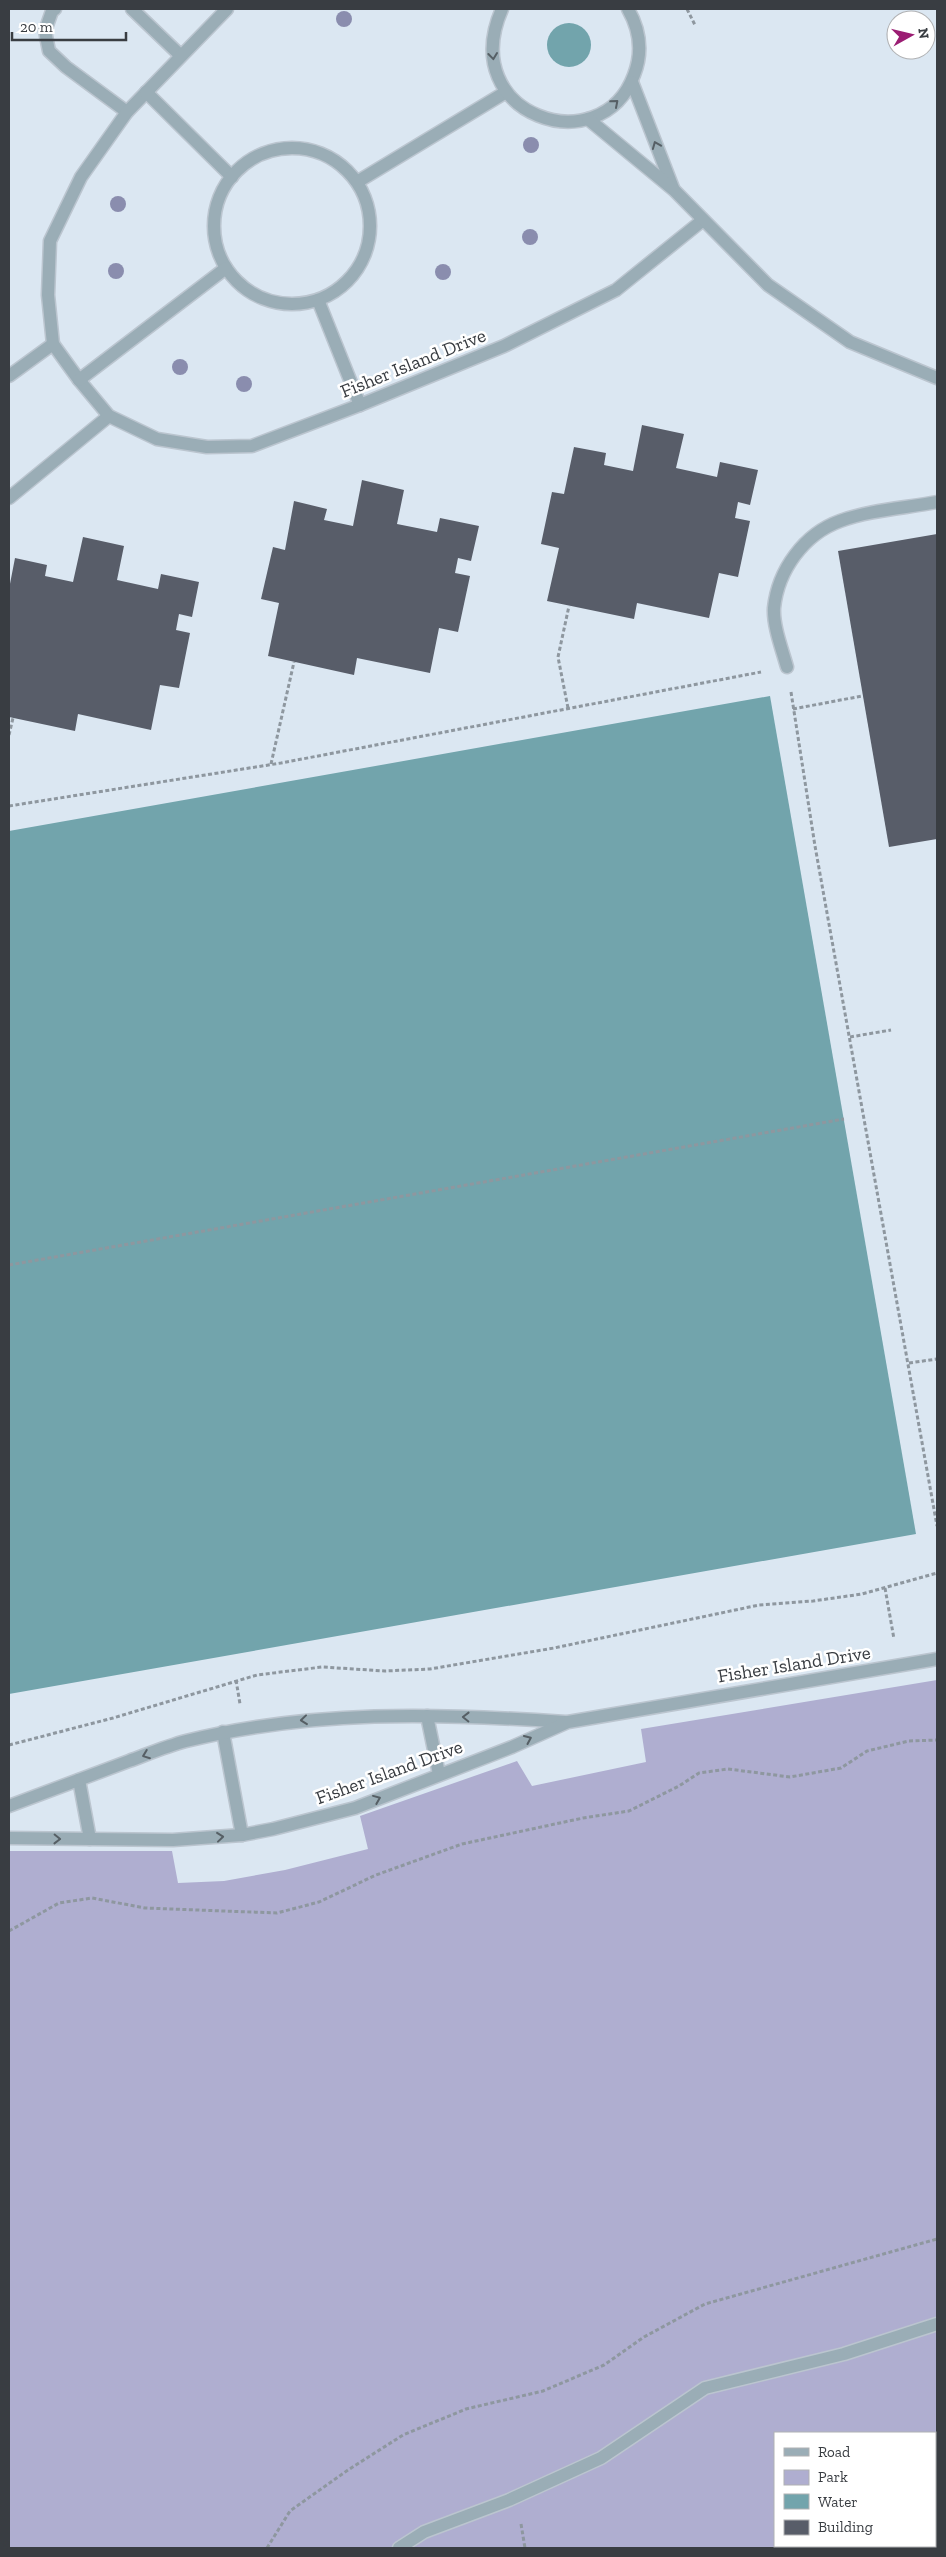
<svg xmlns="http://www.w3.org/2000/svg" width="946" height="2557" viewBox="0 0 946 2557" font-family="'Zilla Slab',serif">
	<rect width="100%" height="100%" fill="#dbe7f2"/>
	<!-- green -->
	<path fill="#afaed0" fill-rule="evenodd" d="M937 1680V2548H9V1851H172L178 1883 224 1881 285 1870 368 1849 360 1816 517 1761 532 1786 646 1762 641 1729ZM775 2433H935V2546H775Z"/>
	<!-- water -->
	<g fill="#72a4ac">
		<circle cx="569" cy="45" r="22"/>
		<polygon points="770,696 916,1534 9,1694 9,831"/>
	</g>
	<!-- building -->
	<g fill="#585d69">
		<polygon points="642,425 684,434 676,468 717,477 720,462 758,470 750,505 738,502 735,518 750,521 738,577 719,573 709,618 637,603 634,619 547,601 559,548 541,544 552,492 564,494 574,447 606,453 604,465 633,471"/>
		<polygon points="362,480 404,490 397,524 437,532 440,518 479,526 471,561 458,558 455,573 470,576 458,632 439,628 430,673 357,658 354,675 268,656 279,603 261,599 273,547 285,550 294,501 327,509 324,520 353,526"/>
		<polygon points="937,534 937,839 889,847 838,551"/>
		<polygon points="83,537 124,546 117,580 158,589 161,574 199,582 192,617 179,614 176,630 190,633 179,688 160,685 151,730 78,714 75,731 9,717 9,589 15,558 47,565 45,576 73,582"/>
	</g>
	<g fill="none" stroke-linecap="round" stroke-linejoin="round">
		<defs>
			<g id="service">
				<polyline points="55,9 52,11 45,31 49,51 66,67 127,112"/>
				<polyline points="132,9 180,55"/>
				<polyline points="9,376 53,344"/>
				<polyline points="9,498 109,416"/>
				<path d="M787 667C782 649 773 626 774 608 778 570 804 534 840 521 870 510 906 508 937 502"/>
				<polyline points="223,1732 242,1835"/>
				<polyline points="399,2548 424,2532 509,2500 601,2458 705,2388 844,2354 937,2324"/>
			</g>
			<g id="minor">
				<polyline points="227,9 127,112 81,177 50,241 48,295 53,344 79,380 109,416 157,439 207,447 252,446 360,405 504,346 616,290 703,220"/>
				<polyline points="146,92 232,177"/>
				<circle cx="292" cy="226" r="78"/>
				<polyline points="357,182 506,92"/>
				<polyline points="318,300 360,405"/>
				<polyline points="79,380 226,268"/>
			</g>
			<g id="tertiary">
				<path d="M502 9C455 116 601 164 634 75 643 52 640 30 628 9"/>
				<polyline points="632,82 673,188"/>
				<polyline points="588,119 674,190 768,285 850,342 937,378"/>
				<polyline points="427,1716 439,1774"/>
				<polyline points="79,1780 90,1839"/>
				<path d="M9 1806C49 1791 89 1776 129 1761 148 1754 167 1746 186 1741 311 1710 437 1713 565 1722"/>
				<polyline points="9,1838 173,1840 242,1835 273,1829 355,1808 512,1747 568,1722 937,1659"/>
			</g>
		</defs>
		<!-- service casing -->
		<use href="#service" stroke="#bbc5cf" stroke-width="15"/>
		<!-- minor casing -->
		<use href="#minor" stroke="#bbc5cf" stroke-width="15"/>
		<!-- tertiary casing -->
		<use href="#tertiary" stroke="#bbc5cf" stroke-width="15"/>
		<!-- path -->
		<g stroke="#8e979f" stroke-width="3" stroke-dasharray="4 2.5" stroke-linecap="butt">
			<polyline points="687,9 695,25"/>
			<polyline points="791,692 815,846 937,1526"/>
			<polyline points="568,708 558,657 569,606"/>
			<polyline points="793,709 862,696"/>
			<polyline points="9,735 13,718"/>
			<polyline points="271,764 294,662"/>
			<polyline points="9,806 281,763 761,672"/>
			<polyline points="850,1037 891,1030"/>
			<polyline points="9,1265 844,1119"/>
			<polyline points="909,1363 937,1359"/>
			<polyline points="885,1588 894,1639"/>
			<polyline points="236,1680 240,1704"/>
			<polyline points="9,1745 113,1718 257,1675 322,1667 385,1671 430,1669 554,1648 759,1605 813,1601 862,1594 937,1573"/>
			<polyline points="9,1931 59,1903 92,1898 145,1908 277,1913 319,1902 376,1875 462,1844 583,1818 629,1811 679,1786 699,1773 728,1769 790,1777 841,1768 867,1751 909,1741 937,1740"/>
			<polyline points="521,2524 525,2548"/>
			<polyline points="267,2548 290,2511 348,2470 403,2435 466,2409 543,2391 604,2365 644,2337 705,2304 937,2239"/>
		</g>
		<!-- service -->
		<use href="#service" stroke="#9aadb6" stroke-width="12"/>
		<!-- minor -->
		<use href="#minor" stroke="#9aadb6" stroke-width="12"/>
		<!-- tertiary -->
		<use href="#tertiary" stroke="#9aadb6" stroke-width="12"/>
	</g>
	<!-- trees -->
	<g fill="#8a8dae">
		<circle cx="344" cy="19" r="8"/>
		<circle cx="531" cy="145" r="8"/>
		<circle cx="118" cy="204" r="8"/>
		<circle cx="530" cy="237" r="8"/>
		<circle cx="116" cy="271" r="8"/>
		<circle cx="443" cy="272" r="8"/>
		<circle cx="180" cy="367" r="8"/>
		<circle cx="244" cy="384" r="8"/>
	</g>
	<!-- one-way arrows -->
	<defs><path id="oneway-chevron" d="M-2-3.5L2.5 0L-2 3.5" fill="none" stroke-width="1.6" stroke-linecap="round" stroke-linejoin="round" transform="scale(1.25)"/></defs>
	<g stroke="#565f65">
		<use href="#oneway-chevron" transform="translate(493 56) rotate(83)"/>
		<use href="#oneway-chevron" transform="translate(615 103) rotate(-41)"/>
		<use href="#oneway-chevron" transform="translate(656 145) rotate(-112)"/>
		<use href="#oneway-chevron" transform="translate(466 1717) rotate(-179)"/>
		<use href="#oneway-chevron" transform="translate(304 1720) rotate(174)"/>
		<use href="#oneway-chevron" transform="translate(528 1739) rotate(-24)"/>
		<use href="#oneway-chevron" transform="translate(146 1755) rotate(159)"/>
		<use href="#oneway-chevron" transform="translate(377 1799) rotate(-22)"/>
		<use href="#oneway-chevron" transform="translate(220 1837) rotate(-6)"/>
		<use href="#oneway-chevron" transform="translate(57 1839) rotate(1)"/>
	</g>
	<g text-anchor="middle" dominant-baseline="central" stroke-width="5" stroke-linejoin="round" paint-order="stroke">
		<!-- street labels -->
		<g font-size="19" fill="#393d42" stroke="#fff">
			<text transform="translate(413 363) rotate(-22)">Fisher Island Drive</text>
			<text transform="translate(794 1664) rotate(-9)">Fisher Island Drive</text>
			<text transform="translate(389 1772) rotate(-20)">Fisher Island Drive</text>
		</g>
	</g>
	<!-- border -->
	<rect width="946" height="2557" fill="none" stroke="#393d42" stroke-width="20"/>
	<!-- legend -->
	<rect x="774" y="2432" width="162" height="115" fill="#ffffff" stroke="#b0b1b3"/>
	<rect x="784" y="2448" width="25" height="8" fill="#9aadb6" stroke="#b0b1b3"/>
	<text x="818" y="2457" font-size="15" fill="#393d42">Road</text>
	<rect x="784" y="2470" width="25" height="15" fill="#afaed0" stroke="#b0b1b3"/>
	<text x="818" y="2482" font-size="15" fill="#393d42">Park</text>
	<rect x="784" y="2494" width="25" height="15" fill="#72a4ac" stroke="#b0b1b3"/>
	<text x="818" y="2507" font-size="15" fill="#393d42">Water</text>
	<rect x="784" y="2520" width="25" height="15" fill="#585d69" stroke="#b0b1b3"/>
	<text x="818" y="2532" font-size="15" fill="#393d42">Building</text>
	<!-- north arrow -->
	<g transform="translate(911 35) rotate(82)"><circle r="24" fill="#ffffff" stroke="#b0b1b3"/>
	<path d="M0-4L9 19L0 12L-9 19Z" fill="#9b1d73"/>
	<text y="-8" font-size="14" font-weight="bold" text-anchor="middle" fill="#393d42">N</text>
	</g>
	<!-- scale -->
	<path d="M12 32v8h114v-8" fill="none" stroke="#393d42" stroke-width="2.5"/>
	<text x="20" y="32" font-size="15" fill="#393d42" stroke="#ffffff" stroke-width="4" paint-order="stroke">20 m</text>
</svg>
